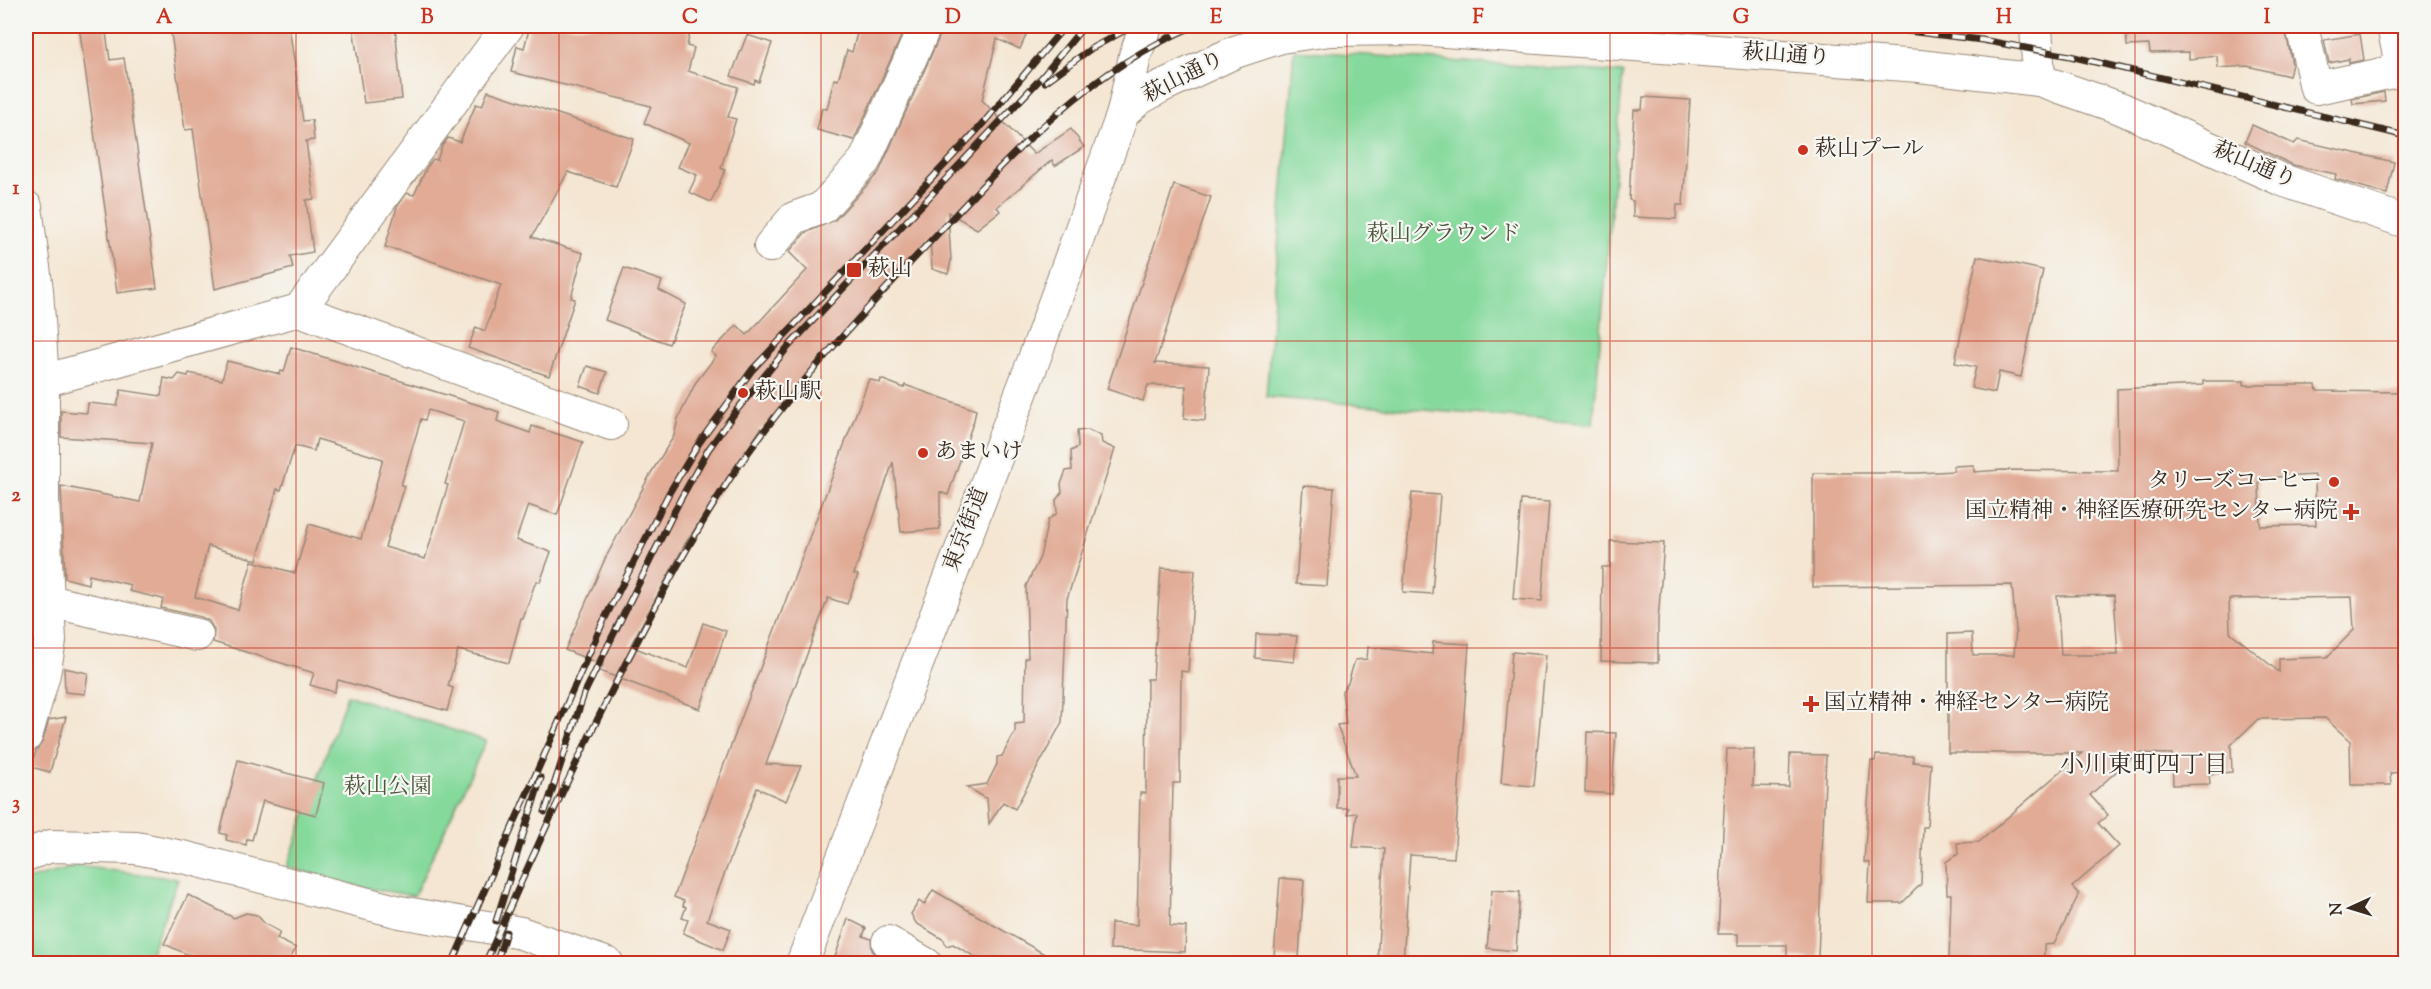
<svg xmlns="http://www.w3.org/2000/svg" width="2431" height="989" viewBox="0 0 2431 989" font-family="'Sorts Mill Goudy','Noto Serif JP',serif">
	<rect width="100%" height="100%" fill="#f6f6f2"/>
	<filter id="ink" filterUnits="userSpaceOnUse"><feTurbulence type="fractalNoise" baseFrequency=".0167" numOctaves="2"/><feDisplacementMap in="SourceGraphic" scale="12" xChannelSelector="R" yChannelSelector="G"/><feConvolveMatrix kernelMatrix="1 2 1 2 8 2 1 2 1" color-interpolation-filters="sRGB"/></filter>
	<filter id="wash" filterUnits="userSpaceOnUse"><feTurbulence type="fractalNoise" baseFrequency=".008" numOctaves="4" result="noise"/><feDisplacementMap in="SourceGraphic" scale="24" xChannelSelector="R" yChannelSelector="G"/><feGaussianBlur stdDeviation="1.35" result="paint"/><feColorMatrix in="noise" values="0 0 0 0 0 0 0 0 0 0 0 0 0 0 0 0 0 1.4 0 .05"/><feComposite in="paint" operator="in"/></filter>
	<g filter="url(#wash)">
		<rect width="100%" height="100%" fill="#f4e6d2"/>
		<!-- green -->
		<g fill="#84d99b" stroke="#60825c" stroke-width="1.5">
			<polygon points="1294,50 1623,73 1593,424 1266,397"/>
			<polygon points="347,695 486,741 414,896 356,886 287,867"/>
			<polygon points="78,866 178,879 147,963 26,963 26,880"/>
		</g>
		<g id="blocks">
			<!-- building -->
			<g fill="#e1ab96" fill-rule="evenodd">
				<polygon points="79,26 105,26 110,60 124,58 157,288 117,293"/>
				<polygon points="170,26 260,26 261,30 289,26 303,121 312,120 314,140 306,141 314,199 306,200 313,252 290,256 293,268 215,289 193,129 185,130"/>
				<polygon points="353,26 395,26 402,99 364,103"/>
				<polygon points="530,26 675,26 675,28 690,32 687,46 694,48 688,71 738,87 728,117 736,119 721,168 725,170 711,202 689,192 697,175 678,167 689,143 644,123 651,106 511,72 517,46 524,48"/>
				<polygon points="859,26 906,26 854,140 817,130 822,108 827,109 834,79 838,80 847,50 852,52"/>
				<polygon points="943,26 1030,26 1020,49 997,39 982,100 1034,154 1071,129 1084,147 1055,166 1052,160 997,207 1000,211 977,229 948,212 951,261 948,274 932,269 930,238 819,361 765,431 761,428 685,544 630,646 688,668 703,623 726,631 700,709 600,671 603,665 565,650 605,559 651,473 674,436 678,419 696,382 716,356 711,352 737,325 747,335 807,270 789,252 805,233 835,220 879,172 941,33"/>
				<polygon points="2126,26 2285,26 2292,64 2289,76 2247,66 2218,68 2217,56 2189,59 2189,52 2150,53 2149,45 2127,46"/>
				<polygon points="2360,34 2364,60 2349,63 2349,59 2329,63 2324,40"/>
				<polygon points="747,35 772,43 759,82 755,80 754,84 731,76"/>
				<polygon points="488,91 634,139 616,187 568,172 532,237 583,253 571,298 575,299 549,376 468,348 476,327 485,331 501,285 405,252 385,247 397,207 407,193 414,195 427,167 433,159 437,160 442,146 448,138 460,142 476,104 482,106"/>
				<polygon points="2384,92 2385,101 2353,104 2352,99"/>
				<polygon points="1643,97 1690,100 1683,205 1677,205 1676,219 1633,217 1633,201 1629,200 1634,110 1642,110"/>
				<polygon points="2252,125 2294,144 2298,140 2394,162 2387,194 2335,179 2336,174 2293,165 2245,142"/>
				<polygon points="1174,185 1211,197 1155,363 1209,366 1205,421 1184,419 1186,386 1148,385 1143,401 1107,389"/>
				<polygon points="1977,256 2043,270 2021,377 1999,372 1995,393 1971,388 1976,367 1955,363"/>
				<polygon points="624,268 662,281 659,290 686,304 669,344 605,320"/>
				<path d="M291 347 485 407 499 412 497 421 530 433 532 426 583 442 557 515 528 505 516 540 551 552 540 582 537 581 534 586 523 619 521 618 509 663 458 650 448 686 453 688 447 711 338 680 334 692 310 685 314 673 213 642 214 630 209 621 201 617 161 608 163 599 129 591 131 585 89 575 88 584 65 578 61 486 140 502 152 443 61 437V411L87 413 88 403 117 406 121 390 161 396 164 378 174 380 179 374 188 376 189 373 222 380 227 361 280 374 281 371 284 372ZM428 410 464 421 445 484 448 485 425 559 385 547 404 486 401 485 421 419 425 420ZM317 439 383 459 361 539 309 524 295 573 252 561 238 610 195 597 208 546 257 560 277 489 281 490 295 446 314 451Z"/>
				<polygon points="587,366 607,372 600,393 580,386"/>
				<polygon points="869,379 880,383 881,379 904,388 905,385 976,410 974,420 948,495 940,492 940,529 901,532 893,462 854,574 858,575 847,604 828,598 766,764 801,766 786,801 757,788 707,920 731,929 723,950 683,933 688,920 682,918 686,907 683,906 684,901 674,897"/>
				<path d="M2203 381H2244V385H2316L2317 391 2403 392V492H2406V531H2401V599H2406V772L2390 773 2391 785H2351L2350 741 2325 718 2258 719 2231 745 2232 772 2209 774 2210 784 2173 785 2172 754 2137 753 2090 795 2108 815 2098 823 2119 846 2072 887 2079 894 2054 944 2044 945V963H1949L1951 894H1947L1946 862 1958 854 1957 843 1979 842 2082 753H1948V634L1972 633 1973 655H2014L2016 629 2012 585 1813 587V473H1918L1954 471 1953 466 1974 465V472L2001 470 2118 471 2117 389 2203 385ZM2315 475 2316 525 2260 526 2259 478ZM2114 595 2118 655H2061L2057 596ZM2352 597 2354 630 2327 657 2279 659V672L2230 632 2229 599Z"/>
				<polygon points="1088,430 1101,436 1102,443 1115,449 1067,599 1062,722 1015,809 1003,802 989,824 987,799 967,787 987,784 997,764 997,757 1002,756 1015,732 1015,724 1024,723 1025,658 1028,658 1026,586 1040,557 1048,520 1057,513 1056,500 1062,492 1061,484 1066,471 1072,470 1071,451 1078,447 1077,431"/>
				<polygon points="1303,486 1334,488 1327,586 1296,584"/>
				<polygon points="1412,493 1440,495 1432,594 1403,592"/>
				<polygon points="1521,500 1549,502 1542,601 1513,599"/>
				<polygon points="1610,541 1664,543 1658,621 1658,663 1601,661 1602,567 1610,567"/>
				<polygon points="1161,568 1195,570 1188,672 1181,671 1180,783 1173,783 1170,926 1186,927 1185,952 1110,949 1111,923 1137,925 1140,793 1146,793 1147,679 1153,679"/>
				<polygon points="1256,634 1297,636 1294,662 1255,658"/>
				<polygon points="1433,642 1469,644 1454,858 1410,855 1403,963 1377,963 1384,849 1353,847 1357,813 1347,814 1348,808 1337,808 1337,776 1356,776 1337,725 1346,724 1342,691 1348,683 1355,660 1367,659 1368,647 1432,654"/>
				<polygon points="1512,652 1546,655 1534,786 1501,783"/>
				<polygon points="64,668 88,673 85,694 65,692"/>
				<polygon points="66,717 50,772 31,767 36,751 43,741 49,720"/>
				<polygon points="1587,732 1616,733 1612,794 1585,792"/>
				<polygon points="1727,749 1754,749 1753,786 1789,787 1790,754 1826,755 1818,957 1787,957 1787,945 1738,945 1738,934 1718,934"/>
				<polygon points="1876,755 1913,756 1913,762 1931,764 1927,827 1923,827 1921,884 1902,903 1868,903 1870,863 1864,862 1871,761 1875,761"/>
				<polygon points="238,760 324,783 316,815 263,801 252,840 247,839 246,845 226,840 227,835 220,833"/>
				<polygon points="1280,878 1304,880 1299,958 1274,957"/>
				<polygon points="933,890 997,927 1060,963 977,963 977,958 953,944 946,946 944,940 916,923 911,914 919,901 924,905"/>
				<polygon points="1492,890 1520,892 1516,951 1487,948"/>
				<polygon points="188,895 234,918 246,913 257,915 265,924 280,932 277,939 296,948 288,963 207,963 164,944"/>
				<polygon points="848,919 866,928 863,936 871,939 872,950 876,955 874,963 833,963"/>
			</g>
		</g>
	</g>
	<g filter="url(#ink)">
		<use href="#blocks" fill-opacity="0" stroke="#988878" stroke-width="1.5"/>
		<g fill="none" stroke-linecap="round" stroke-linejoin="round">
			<defs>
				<g id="minor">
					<polyline points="2036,26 2039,80"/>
					<polyline points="2302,26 2316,88 2402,70"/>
					<polyline points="2393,26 2402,70 2406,69"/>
					<polyline points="1123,113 1139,99 1160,87 1235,52 1281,37 1330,30 1417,29 1919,66 2039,80 2120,108 2282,180 2406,222"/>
					<polyline points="26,207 37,290 43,381 43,500 50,641 44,674 26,736"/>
					<polyline points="770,246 794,218 822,208 865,160 925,26"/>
					<polyline points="299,310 611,424"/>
					<polyline points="43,381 299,310 508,26"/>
					<polyline points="49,601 197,635"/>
					<polyline points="26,855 51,846 136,848 187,858 400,912 521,933 608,964"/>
					<polyline points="888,942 926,964"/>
					<polyline points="802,964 1033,362 1123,113 1135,56 1146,26"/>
				</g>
			</defs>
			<!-- minor casing -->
			<use href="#minor" stroke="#988878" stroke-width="34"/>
			<!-- minor -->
			<use href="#minor" stroke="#fff" stroke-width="32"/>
			<defs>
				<g id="rail">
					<polyline points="1867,26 1982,40 2070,56 2406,136"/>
					<polyline points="1045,82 1092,48 1133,26"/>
					<polyline points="545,812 584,694 680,500 708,450 736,411 788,347 1043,76 1084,26"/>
					<polyline points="496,921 541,778"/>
					<polyline points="452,964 602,624 669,493 699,443 752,370 980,127 1065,26"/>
					<path d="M485 964C534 851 585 740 642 632 669 580 697 529 729 480 791 388 867 308 943 228 1018 147 1090 70 1194 26"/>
					<polyline points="496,964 506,932"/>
				</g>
			</defs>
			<!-- rail casing -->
			<use href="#rail" stroke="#3b2a1e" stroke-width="7"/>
			<!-- rail -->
			<use href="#rail" stroke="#f6f6f2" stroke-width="4.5" stroke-dasharray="14" stroke-linecap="butt"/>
		</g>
	</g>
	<!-- grid -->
	<path fill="none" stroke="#c8321e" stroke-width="1.5" stroke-opacity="0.55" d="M296 26V964M559 26V964M821 26V964M1084 26V964M1347 26V964M1610 26V964M1872 26V964M2135 26V964M26 341H2406M26 648H2406"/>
	<!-- markers -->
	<g fill="#c8321e" stroke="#f6f6f2" stroke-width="2">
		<circle cx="1803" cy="150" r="6"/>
		<rect x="846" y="262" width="16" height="16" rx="3"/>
		<circle cx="743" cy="393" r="6"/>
		<circle cx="923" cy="453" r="6"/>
		<circle cx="2334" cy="482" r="6"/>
		<path d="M2348 503h6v6h6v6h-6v6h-6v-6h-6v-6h6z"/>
		<path d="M1808 695h6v6h6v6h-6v6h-6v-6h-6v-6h6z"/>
	</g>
	<g text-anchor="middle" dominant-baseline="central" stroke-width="4.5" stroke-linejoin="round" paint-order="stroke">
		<!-- street labels -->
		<g font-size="22" fill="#3b2a1e" stroke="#f6f6f2">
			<text transform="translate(1786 56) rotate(4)">萩山通り</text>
			<text transform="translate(1184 78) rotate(-27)">萩山通り</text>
			<text transform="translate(2254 166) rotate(23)">萩山通り</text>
			<text transform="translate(967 530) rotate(-69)">東京街道</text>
		</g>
		<!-- poi labels -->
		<g font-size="22" fill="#3b2a1e" stroke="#f6f6f2" text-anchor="start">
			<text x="1815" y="150">萩山プール</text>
			<text x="868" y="270">萩山</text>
			<text x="755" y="393">萩山駅</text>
			<text x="935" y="453">あまいけ</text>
			<text x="2322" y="482" text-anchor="end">タリーズコーヒー</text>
			<text x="2338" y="512" text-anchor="end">国立精神・神経医療研究センター病院</text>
			<text x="1824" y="704">国立精神・神経センター病院</text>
		</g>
		<!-- park labels -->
		<g font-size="22" fill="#4d563d" stroke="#f6f6f2">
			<text x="1444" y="235">萩山グラウンド</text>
			<text x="388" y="788">萩山公園</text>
		</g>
		<!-- neighbourhood labels -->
		<g font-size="24" fill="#3b2a1e" stroke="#f6f6f2">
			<text x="2144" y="766">小川東町四丁目</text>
		</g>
	</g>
	<!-- margin -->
	<rect width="2431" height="989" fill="none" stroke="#f6f6f2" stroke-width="66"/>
	<!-- north arrow -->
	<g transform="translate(2350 908) rotate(266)" stroke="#f6f6f2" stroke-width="4.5" paint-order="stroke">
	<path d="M0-4.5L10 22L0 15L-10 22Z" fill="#3b2a1e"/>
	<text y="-9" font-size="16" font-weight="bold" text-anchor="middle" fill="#3b2a1e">N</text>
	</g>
	<rect x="33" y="33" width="2365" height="923" fill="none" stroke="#c8321e" stroke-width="2"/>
	<g font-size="20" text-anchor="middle" font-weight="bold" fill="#c8321e">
		<text x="164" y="23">A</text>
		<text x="427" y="23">B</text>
		<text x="690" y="23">C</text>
		<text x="953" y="23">D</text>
		<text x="1216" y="23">E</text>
		<text x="1478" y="23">F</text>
		<text x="1741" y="23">G</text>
		<text x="2004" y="23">H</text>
		<text x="2267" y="23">I</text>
		<text x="16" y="194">1</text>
		<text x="16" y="501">2</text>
		<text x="16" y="809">3</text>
	</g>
</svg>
